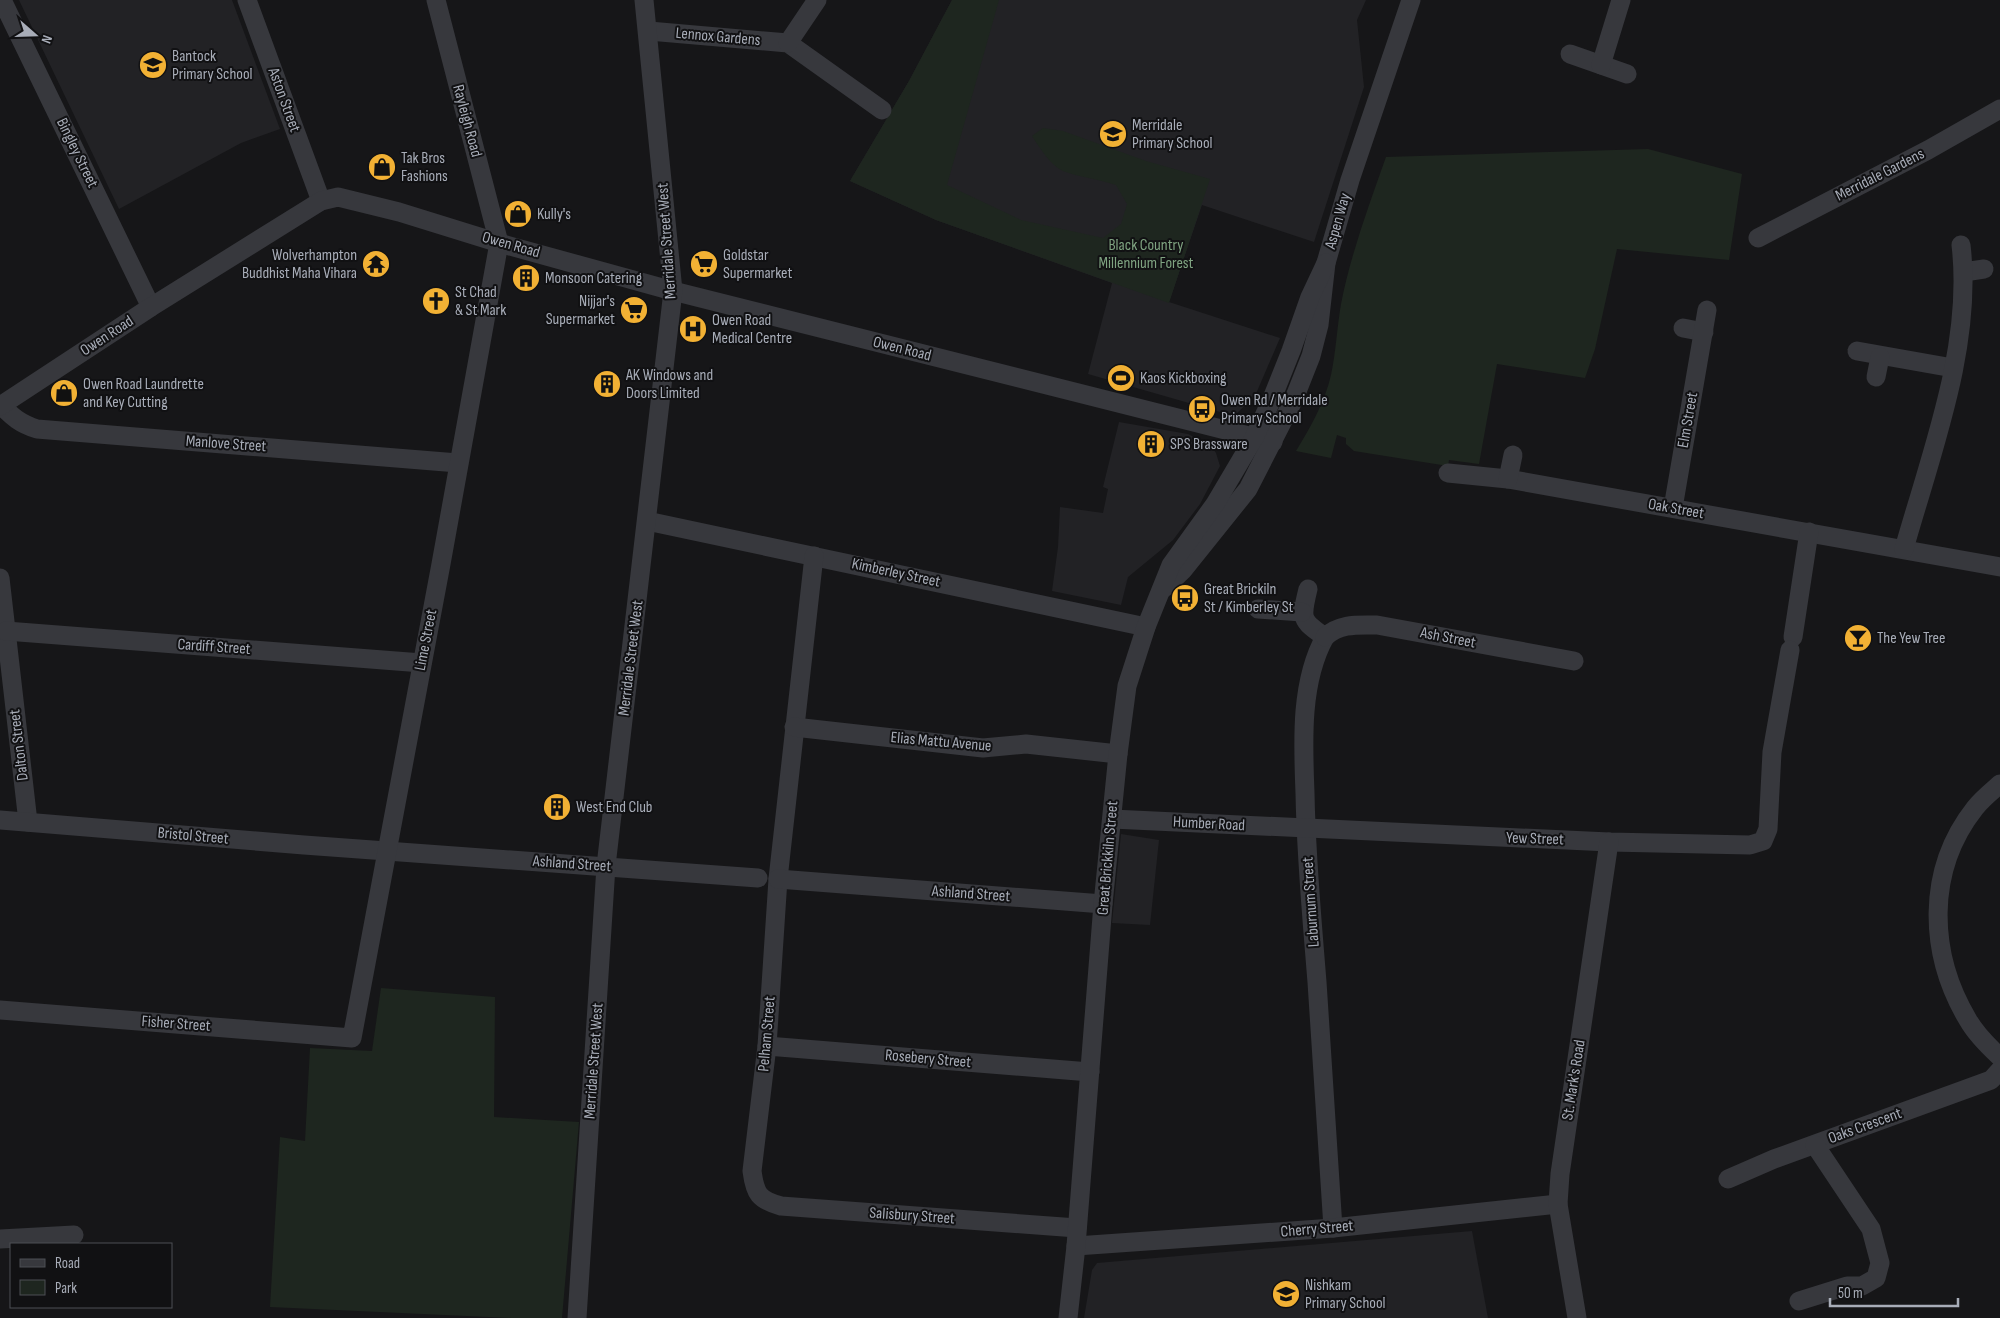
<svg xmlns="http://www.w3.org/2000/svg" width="2000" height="1318" viewBox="0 0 2000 1318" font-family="'Sofia Sans Condensed',sans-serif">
	<rect width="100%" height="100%" fill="#161618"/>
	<!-- built -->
	<g fill="#222225">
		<polygon points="19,0 232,0 280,129 241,143 119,209"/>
		<polygon points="952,0 1366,0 1357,20 1364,87 1314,242 1202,205 1169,302 1280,338 1255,396 1234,416 1088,374 1112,283 936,220 850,181 909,81"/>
		<polygon points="1119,422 1188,434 1210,445 1216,453 1220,466 1200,504 1173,540 1128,577 1121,605 1052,591 1058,547 1060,507 1103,513 1108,489 1103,487"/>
		<polygon points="1121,834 1159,840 1150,925 1112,923"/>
		<polygon points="1472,1231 1488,1318 1084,1318 1092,1270 1097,1263"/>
	</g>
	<!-- green -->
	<g fill="#1e261f">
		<path d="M952 0H999L947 185 1021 220 1103 238 1121 224 1127 204 1116 185C1099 179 1078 177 1063 171 1050 165 1040 148 1032 136L1043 128 1063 131 1146 161 1210 179 1169 303 936 220 850 181 909 81Z"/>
		<path d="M1648 149 1742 174 1729 260 1617 249 1595 349 1585 378 1497 364 1479 464 1449 460 1448 466 1354 451 1346 444V438L1337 435 1331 458 1296 451C1310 428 1325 402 1331 375 1336 352 1337 327 1341 304 1351 253 1369 205 1386 157Z"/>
		<polygon points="381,988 495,997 494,1117 579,1122 562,1318 511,1318 270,1307 280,1137 305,1141 310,1048 372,1051"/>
	</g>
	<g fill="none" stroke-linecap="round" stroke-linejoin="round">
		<!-- street -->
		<g stroke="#37383d" stroke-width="19">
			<polyline points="2,0 151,307"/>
			<polyline points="247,0 321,201"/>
			<polyline points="649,31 788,43 882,110"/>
			<polyline points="788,43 817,0"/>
			<polyline points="1570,54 1627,74"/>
			<polyline points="1601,65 1621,0"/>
			<polyline points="1758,238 1928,150 2000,109"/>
			<polyline points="1964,272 1984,269"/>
			<polyline points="1683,328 1704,332"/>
			<polyline points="1857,351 1953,368"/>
			<polyline points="1876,377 1880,357"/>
			<path d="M1 405C12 417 21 424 37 429L458 463"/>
			<polyline points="0,406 151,307 321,201 338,197 399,212 499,243 673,291 1273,442"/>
			<polyline points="1448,473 1508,479 2000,567"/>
			<polyline points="1508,479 1513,455"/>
			<polyline points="1673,508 1707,310"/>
			<polyline points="647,521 1146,627"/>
			<path d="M1904 549C1931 453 1973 346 1961 245"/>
			<path d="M814 556 778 879 767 1046 752 1171C755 1194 759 1200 781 1206L1077 1228"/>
			<polyline points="0,578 28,822"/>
			<polyline points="1164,588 1183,570 1248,489 1294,399 1311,356 1319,325 1326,263 1350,180 1411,0"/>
			<path d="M1308 589C1301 618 1300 620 1325 637 1300 682 1303 742 1305 793 1306 856 1312 919 1317 982 1323 1064 1328 1146 1333 1228"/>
			<polyline points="1258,609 1302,612"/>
			<polyline points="6,631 422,663"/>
			<path d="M1325 637C1340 623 1358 625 1377 625L1574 661"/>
			<polyline points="1793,637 1809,532"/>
			<polyline points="794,727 983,748 1026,744 1118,754"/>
			<path d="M2000 784C1992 791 1982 799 1975 808 1926 870 1928 953 1968 1020 1976 1034 1988 1046 2000 1057"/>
			<polyline points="1112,819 1609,842 1750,845 1763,841 1768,829 1772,752 1790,650"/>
			<polyline points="0,820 304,845 758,878"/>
			<polyline points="778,879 1103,904"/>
			<polyline points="0,1010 352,1038 441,564 499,243 436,0"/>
			<polyline points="767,1046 1090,1072"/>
			<polyline points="1728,1179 1774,1159 1991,1080 2000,1070"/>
			<polyline points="0,1239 74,1235"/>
			<polyline points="1076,1246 1333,1228 1558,1204"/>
			<polyline points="1799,1301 1847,1286 1862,1286 1876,1278 1880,1263 1871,1229 1815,1145"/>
			<polyline points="577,1318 606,866 673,291 644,0"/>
			<polyline points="1068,1318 1076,1246 1103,904 1118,754 1127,686 1146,627 1171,565 1215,504 1254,438 1271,401 1291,351 1310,297 1326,263"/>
			<polyline points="1577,1318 1558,1204 1560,1174 1609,842"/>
		</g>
	</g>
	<!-- icons -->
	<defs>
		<symbol id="school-disc" viewBox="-11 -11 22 22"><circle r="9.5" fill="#f2b134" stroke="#111113"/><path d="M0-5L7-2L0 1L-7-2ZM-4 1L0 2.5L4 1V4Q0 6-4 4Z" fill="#111"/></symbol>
		<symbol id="shop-disc" viewBox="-11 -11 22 22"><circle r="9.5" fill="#f2b134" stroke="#111113"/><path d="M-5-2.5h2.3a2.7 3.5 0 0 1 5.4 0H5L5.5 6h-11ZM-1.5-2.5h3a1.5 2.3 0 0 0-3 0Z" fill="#111"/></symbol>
		<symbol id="temple-disc" viewBox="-11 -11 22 22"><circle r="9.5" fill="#f2b134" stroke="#111113"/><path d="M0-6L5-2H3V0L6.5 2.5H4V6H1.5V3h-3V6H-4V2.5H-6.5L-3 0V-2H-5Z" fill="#111"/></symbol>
		<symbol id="supermarket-disc" viewBox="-11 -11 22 22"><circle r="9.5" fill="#f2b134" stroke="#111113"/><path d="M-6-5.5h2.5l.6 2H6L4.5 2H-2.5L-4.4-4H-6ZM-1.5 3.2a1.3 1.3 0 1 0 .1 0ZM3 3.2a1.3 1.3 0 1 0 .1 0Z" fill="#111"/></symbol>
		<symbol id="building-disc" viewBox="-11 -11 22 22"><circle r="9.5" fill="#f2b134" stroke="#111113"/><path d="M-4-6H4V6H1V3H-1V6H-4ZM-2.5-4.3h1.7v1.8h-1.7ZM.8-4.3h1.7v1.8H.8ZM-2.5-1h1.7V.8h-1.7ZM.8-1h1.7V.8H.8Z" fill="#111"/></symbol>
		<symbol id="church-disc" viewBox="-11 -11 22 22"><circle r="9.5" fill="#f2b134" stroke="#111113"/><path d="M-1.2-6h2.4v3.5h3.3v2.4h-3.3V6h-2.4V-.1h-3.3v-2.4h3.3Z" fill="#111"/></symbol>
		<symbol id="hospital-disc" viewBox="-11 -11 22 22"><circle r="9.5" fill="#f2b134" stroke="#111113"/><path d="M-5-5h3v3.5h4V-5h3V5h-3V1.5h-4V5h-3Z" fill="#111"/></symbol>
		<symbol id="stadium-disc" viewBox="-11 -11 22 22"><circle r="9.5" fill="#f2b134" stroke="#111113"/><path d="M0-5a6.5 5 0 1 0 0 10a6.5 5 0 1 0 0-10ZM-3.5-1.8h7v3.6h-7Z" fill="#111"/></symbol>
		<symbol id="bus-disc" viewBox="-11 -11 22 22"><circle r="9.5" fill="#f2b134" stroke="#111113"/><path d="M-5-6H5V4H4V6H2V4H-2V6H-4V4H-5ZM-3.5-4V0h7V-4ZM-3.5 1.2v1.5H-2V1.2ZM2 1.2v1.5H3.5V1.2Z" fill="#111"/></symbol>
		<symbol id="bar-disc" viewBox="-11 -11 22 22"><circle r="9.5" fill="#f2b134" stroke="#111113"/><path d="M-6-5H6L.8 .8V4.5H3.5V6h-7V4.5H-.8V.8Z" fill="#111"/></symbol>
	</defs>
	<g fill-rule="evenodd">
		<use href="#school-disc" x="137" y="49" width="32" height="32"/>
		<use href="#school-disc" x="1097" y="118" width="32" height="32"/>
		<use href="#shop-disc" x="366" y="151" width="32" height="32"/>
		<use href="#shop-disc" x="502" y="198" width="32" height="32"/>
		<use href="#temple-disc" x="360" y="248" width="32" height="32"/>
		<use href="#supermarket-disc" x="688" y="248" width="32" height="32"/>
		<use href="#building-disc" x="510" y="262" width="32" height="32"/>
		<use href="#church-disc" x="420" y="285" width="32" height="32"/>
		<use href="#supermarket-disc" x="618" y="294" width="32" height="32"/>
		<use href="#hospital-disc" x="677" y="313" width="32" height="32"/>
		<use href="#stadium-disc" x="1105" y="362" width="32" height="32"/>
		<use href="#building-disc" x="591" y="368" width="32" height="32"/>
		<use href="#shop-disc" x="48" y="377" width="32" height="32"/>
		<use href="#bus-disc" x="1186" y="393" width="32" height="32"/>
		<use href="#building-disc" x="1135" y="428" width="32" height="32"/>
		<use href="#bus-disc" x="1169" y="582" width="32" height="32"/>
		<use href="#bar-disc" x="1842" y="622" width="32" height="32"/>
		<use href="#building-disc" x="541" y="791" width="32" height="32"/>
		<use href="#school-disc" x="1270" y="1278" width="32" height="32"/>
	</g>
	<g text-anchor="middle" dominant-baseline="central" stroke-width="4" stroke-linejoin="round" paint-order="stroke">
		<!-- street labels -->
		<g font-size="16" fill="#a8adb8" stroke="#111113">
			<text transform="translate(718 37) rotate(5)">Lennox Gardens</text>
			<text transform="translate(284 100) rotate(70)">Aston Street</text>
			<text transform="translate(467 121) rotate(75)">Rayleigh Road</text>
			<text transform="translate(77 153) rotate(64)">Bingley Street</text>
			<text transform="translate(1880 175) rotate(-27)">Merridale Gardens</text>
			<text transform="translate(1338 221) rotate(-74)">Aspen Way</text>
			<text transform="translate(667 241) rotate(-94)">Merridale Street West</text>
			<text transform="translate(511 245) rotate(16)">Owen Road</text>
			<text transform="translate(107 336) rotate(-33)">Owen Road</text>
			<text transform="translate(902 349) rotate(14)">Owen Road</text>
			<text transform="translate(1688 420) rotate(-80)">Elm Street</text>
			<text transform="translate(226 444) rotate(4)">Manlove Street</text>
			<text transform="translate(1676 509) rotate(10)">Oak Street</text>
			<text transform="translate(896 573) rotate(12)">Kimberley Street</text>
			<text transform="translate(1448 638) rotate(11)">Ash Street</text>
			<text transform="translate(426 640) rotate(-79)">Lime Street</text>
			<text transform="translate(214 647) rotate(4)">Cardiff Street</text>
			<text transform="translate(631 658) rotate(-83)">Merridale Street West</text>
			<text transform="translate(941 742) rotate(5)">Elias Mattu Avenue</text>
			<text transform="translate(19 745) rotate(-97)">Dalton Street</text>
			<text transform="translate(1209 824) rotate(3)">Humber Road</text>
			<text transform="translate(193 836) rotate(5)">Bristol Street</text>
			<text transform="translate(1535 839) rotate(2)">Yew Street</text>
			<text transform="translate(1108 858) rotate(-85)">Great Brickkiln Street</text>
			<text transform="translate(572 864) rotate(4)">Ashland Street</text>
			<text transform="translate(971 894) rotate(4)">Ashland Street</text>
			<text transform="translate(1311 902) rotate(-94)">Laburnum Street</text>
			<text transform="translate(176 1024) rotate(4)">Fisher Street</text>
			<text transform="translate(767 1034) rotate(-85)">Pelham Street</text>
			<text transform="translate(928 1059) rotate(5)">Rosebery Street</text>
			<text transform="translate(594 1061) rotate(-86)">Merridale Street West</text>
			<text transform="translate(1574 1080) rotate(-81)">St. Mark's Road</text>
			<text transform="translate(1865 1126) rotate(-20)">Oaks Crescent</text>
			<text transform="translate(912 1216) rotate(4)">Salisbury Street</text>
			<text transform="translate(1317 1229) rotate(-5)">Cherry Street</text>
		</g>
		<!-- poi labels -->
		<g font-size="16" fill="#a8adb8" stroke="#111113" text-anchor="start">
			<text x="172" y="56">Bantock<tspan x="172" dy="18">Primary School</tspan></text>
			<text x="1132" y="125">Merridale<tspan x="1132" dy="18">Primary School</tspan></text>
			<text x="401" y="158">Tak Bros<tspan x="401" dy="18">Fashions</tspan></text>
			<text x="537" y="214">Kully's</text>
			<text x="357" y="255" text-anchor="end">Wolverhampton<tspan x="357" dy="18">Buddhist Maha Vihara</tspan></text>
			<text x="723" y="255">Goldstar<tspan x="723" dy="18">Supermarket</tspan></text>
			<text x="545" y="278">Monsoon Catering</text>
			<text x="455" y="292">St Chad<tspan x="455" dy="18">&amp; St Mark</tspan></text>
			<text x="615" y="301" text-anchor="end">Nijjar's<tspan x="615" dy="18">Supermarket</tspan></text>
			<text x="712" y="320">Owen Road<tspan x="712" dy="18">Medical Centre</tspan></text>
			<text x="626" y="375">AK Windows and<tspan x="626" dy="18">Doors Limited</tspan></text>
			<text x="1140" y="378">Kaos Kickboxing</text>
			<text x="83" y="384">Owen Road Laundrette<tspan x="83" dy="18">and Key Cutting</tspan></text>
			<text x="1221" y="400">Owen Rd / Merridale<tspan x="1221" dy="18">Primary School</tspan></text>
			<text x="1170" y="444">SPS Brassware</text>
			<text x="1204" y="589">Great Brickiln<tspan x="1204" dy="18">St / Kimberley St</tspan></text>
			<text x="1877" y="638">The Yew Tree</text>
			<text x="576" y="807">West End Club</text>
			<text x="1305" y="1285">Nishkam<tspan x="1305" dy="18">Primary School</tspan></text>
		</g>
		<!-- park labels -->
		<g font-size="16" fill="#7fa381" stroke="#111113">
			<text x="1146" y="245">Black Country<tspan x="1146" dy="18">Millennium Forest</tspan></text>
		</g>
	</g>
	<!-- legend -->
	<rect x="10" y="1243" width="162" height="65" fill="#111113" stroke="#4d4f55"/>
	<rect x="20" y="1259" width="25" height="8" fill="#37383d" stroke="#4d4f55"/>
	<text x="55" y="1268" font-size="15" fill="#a8adb8">Road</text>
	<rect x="20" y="1280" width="25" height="15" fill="#1e261f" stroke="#4d4f55"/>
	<text x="55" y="1293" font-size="15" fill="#a8adb8">Park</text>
	<!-- north arrow -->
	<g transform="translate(35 35) rotate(110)" stroke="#111113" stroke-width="4" paint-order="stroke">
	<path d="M0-4L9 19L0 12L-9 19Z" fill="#a8adb8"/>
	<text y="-8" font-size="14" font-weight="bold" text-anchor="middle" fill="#a8adb8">N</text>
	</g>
	<!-- scale -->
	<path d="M1830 1298v8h128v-8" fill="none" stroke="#a8adb8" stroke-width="2.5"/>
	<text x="1838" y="1298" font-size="15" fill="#a8adb8" stroke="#111113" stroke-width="4" paint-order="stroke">50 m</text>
</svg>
